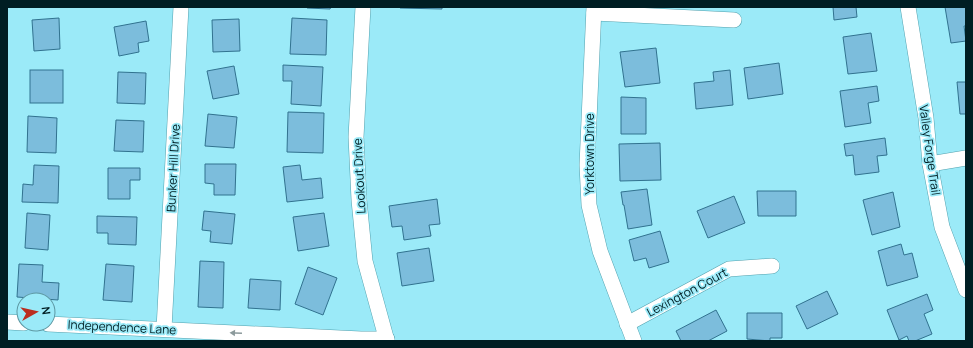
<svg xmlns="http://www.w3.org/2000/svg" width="973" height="348" viewBox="0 0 973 348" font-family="Manrope,sans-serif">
	<rect width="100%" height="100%" fill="#9beaf8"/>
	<!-- building -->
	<g fill="#7cbddc" stroke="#31728f">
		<polygon points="307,7 331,7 330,9 307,8"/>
		<polygon points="400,7 442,7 442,9 400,8"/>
		<polygon points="833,7 856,7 857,17 834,20"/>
		<polygon points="945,7 966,7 966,26 964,26 966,41 951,43"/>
		<polygon points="59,18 60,49 34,51 32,20"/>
		<polygon points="292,18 327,20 326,55 290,54"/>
		<polygon points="239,19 240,51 213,52 212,20"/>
		<polygon points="146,21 149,41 138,43 139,52 119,56 114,27"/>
		<polygon points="871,33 877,71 848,74 843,37"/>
		<polygon points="656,48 660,83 625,87 620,52"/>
		<polygon points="779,63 783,94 748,99 744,68"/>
		<polygon points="283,65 323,67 321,106 291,104 292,81 283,81"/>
		<polygon points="234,66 239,94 213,99 207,71"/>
		<rect x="30" y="70" width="33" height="33"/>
		<polygon points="730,70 733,105 696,109 694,83 714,81 713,72"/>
		<polygon points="118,72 146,73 145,104 117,103"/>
		<polygon points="957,82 966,82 966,114 960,114"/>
		<polygon points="877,86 879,101 868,103 871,123 845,127 840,91"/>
		<polygon points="621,97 646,98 646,134 621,134"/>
		<polygon points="288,112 324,113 323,153 287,152"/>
		<polygon points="208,114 237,117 234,148 205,146"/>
		<polygon points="28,116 57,118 56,153 27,152"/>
		<polygon points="116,120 144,121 143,152 114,151"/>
		<polygon points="885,138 887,155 877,156 879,172 855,175 853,155 846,156 844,144"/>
		<polygon points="660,143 661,180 620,181 619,144"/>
		<polygon points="205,164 236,164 235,195 214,195 214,184 205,183"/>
		<polygon points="34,165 59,166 58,203 22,202 23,184 33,185"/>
		<polygon points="300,165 302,180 321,178 323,198 287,202 283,167"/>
		<polygon points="108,168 140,168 140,180 130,180 130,199 108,199"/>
		<polygon points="647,189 652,225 628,229 624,205 623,205 621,192"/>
		<polygon points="757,191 796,191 796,216 758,216"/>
		<polygon points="893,192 900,227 872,235 863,200"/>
		<polygon points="734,196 745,223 708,238 697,211"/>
		<polygon points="437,199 440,224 429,225 431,236 404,240 402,226 392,227 389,206"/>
		<polygon points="204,211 235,214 232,244 210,242 211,231 202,230"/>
		<polygon points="27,213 50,215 48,250 25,248"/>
		<polygon points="324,213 329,246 298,251 293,217"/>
		<polygon points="97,216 137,217 136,245 108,244 108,233 97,233"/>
		<polygon points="660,231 669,262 649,268 646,258 634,261 629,240"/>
		<polygon points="901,244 904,255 912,253 918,277 887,286 878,251"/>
		<polygon points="429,248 434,281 402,286 397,253"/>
		<polygon points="200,261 224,262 223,308 198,307"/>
		<polygon points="19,264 43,265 42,282 59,283 58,300 17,297"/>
		<polygon points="106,264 134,266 132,302 103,300"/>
		<polygon points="308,267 337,278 323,315 295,304"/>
		<polygon points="250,279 281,281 280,310 248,308"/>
		<polygon points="827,291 838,314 807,329 796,306"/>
		<polygon points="927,294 933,310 924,314 932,334 915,341 909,341 907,336 899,340 887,310"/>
		<polygon points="716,310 727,331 708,341 681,341 676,331"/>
		<polygon points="747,313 782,313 782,338 770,338 770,341 747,339"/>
	</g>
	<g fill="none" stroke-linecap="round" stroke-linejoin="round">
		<defs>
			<g id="minor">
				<polyline points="363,7 356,137 359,200 365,261 387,341"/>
				<polyline points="594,7 587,165 589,205 600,251 634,341"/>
				<polyline points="908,7 926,118 930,164 942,227 966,290"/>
				<polyline points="594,13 734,20"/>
				<polyline points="930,164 966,158"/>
				<polyline points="7,322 24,323"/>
				<polyline points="48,324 361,339 387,339"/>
				<polyline points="627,324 729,269 772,266"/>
				<polyline points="164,329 181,7"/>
			</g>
		</defs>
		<!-- minor casing -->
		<use href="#minor" stroke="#52a1ae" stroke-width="16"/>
		<!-- minor -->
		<use href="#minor" stroke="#fff" stroke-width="15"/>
	</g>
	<!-- one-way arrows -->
	<defs><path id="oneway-solid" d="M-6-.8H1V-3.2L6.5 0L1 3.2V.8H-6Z"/></defs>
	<use fill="#8c9a9c" href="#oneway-solid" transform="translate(236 333) rotate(-177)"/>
	<g text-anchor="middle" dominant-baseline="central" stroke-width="3.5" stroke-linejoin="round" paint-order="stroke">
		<!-- street labels -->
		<g font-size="12" fill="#001e23" stroke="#9beaf8">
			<text transform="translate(930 150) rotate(82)">Valley Forge Trail</text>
			<text transform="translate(589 154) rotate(-90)">Yorktown Drive</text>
			<text transform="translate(173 168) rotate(-87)">Bunker Hill Drive</text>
			<text transform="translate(359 176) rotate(-93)">Lookout Drive</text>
			<text transform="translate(687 292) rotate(-28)">Lexington Court</text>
			<text transform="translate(122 327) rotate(3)">Independence Lane</text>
		</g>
	</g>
	<!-- border -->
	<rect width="973" height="348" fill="none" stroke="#001e23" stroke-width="16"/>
	<!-- north arrow -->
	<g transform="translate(36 312) rotate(82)"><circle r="19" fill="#9beaf8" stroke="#5d98a3"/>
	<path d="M0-3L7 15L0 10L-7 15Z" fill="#bb2d1f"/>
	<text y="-6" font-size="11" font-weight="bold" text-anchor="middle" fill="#001e23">N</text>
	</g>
</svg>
